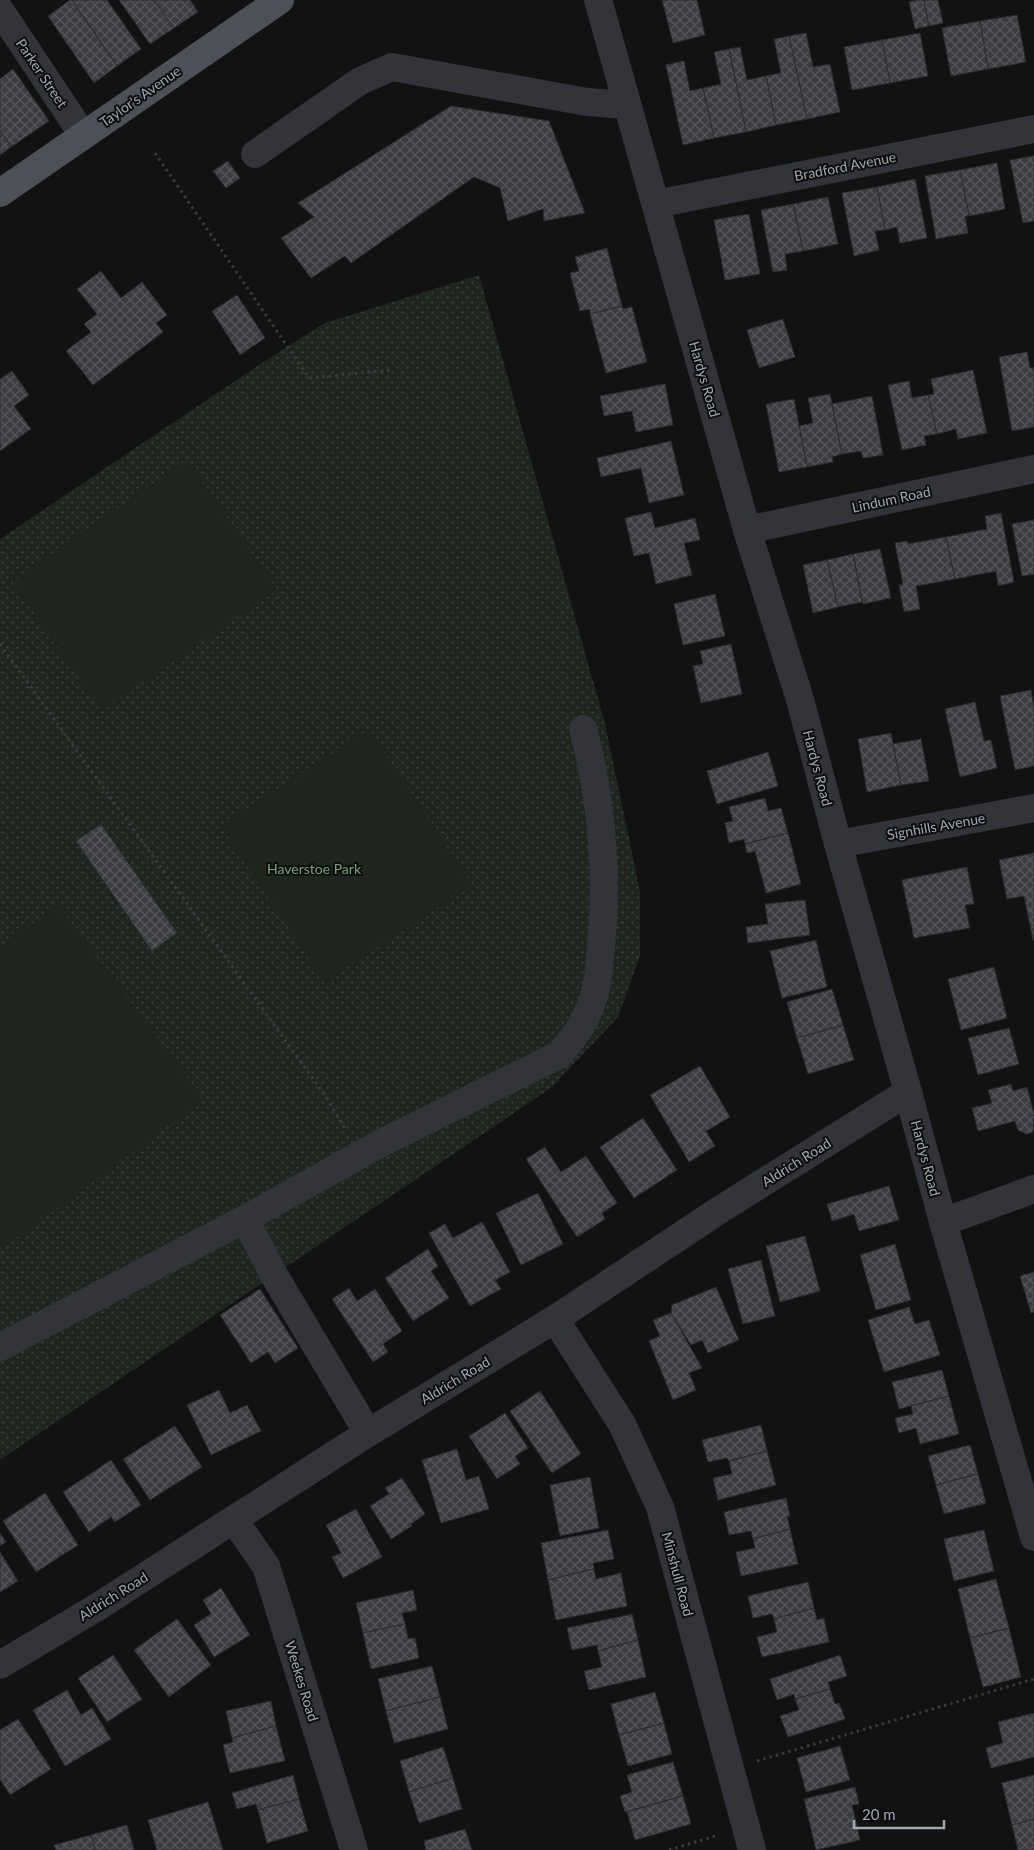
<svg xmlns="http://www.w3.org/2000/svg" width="1034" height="1850" viewBox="0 0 1034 1850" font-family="Lato,sans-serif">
	<defs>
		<pattern id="green-dots" width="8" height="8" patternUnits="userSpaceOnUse" patternTransform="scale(1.25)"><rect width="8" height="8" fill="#1e261f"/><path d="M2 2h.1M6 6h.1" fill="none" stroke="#3c433d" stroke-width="1.8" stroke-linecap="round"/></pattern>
		<pattern id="building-cross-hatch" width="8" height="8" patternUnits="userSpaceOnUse" patternTransform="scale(1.25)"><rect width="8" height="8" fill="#3c3d41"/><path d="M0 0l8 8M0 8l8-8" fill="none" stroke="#55565a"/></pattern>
	</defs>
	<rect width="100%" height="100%" fill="#121213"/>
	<!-- green -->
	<polygon fill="url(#green-dots)" points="479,275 605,724 640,891 640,956 618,1017 551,1088 0,1460 0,539 274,355 325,323"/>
	<!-- pitch -->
	<g fill="#1e261f">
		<polygon points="187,460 277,590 101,711 12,581"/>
		<polygon points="369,729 472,885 324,982 221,826"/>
		<polygon points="58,905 204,1100 0,1250 0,947"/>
	</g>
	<!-- building -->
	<g fill="url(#building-cross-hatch)" stroke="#2c2c30">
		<polygon points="70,0 72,0 117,66 94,83 48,16"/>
		<polygon points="72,0 107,0 141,49 117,66"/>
		<polygon points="119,0 154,0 174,28 150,44"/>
		<polygon points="154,0 190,0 198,12 174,28"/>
		<polygon points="662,0 697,0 705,35 673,43"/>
		<polygon points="917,0 924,0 929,26 915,29 909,2"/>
		<polygon points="924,0 938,0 943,23 929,26"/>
		<polygon points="1017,15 1026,62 988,69 980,21"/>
		<polygon points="980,21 988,69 951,76 942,28"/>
		<polygon points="806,33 813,67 830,64 840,112 807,119 789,36"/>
		<polygon points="920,33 928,76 890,83 882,40"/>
		<polygon points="789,36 807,119 776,125 766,76 781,73 774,39"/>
		<polygon points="882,40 890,83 852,90 844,47"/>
		<polygon points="740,47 747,80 766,76 776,125 746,132 729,49"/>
		<polygon points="729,49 746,132 714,138 703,88 721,84 714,52"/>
		<polygon points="684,61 690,91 703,88 714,138 683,145 666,65"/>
		<polygon points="13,69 49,121 11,147 0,130 0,79"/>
		<polygon points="451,106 549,121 585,213 544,221 543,209 508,221 500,188 474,177 351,263 345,256 311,278 281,238 314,217 298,203"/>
		<polygon points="0,130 11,147 0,155"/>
		<polygon points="1034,156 1034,221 1023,223 1010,160"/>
		<polygon points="228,161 240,178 226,188 213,171"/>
		<polygon points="997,163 1005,209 969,216 960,170"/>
		<polygon points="960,170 969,216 965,216 968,233 936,239 925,176"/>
		<polygon points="915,179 927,238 900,243 897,227 885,230 877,187"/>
		<polygon points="877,187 885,230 875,231 879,250 854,256 842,193"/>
		<polygon points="828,197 838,244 803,251 793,204"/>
		<polygon points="793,204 803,251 785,254 787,270 773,272 761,210"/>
		<polygon points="749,214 760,274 725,280 714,220"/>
		<polygon points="607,248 622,306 590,314 590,309 580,311 570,273 579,271 575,257"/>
		<polygon points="101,271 121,298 142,282 167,315 156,323 163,332 93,385 66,351 91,332 84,324 97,314 77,289"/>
		<polygon points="237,295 265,338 240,355 212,311"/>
		<polygon points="622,306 623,309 632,307 647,362 606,373 590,314"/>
		<polygon points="783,319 795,357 759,368 747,330"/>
		<polygon points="1027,352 1030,368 1034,368 1034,427 1012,431 999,357"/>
		<polygon points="973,370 987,433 958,439 956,429 937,434 928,395 934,394 931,379"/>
		<polygon points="12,371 29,395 14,406 31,429 0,451 0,379"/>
		<polygon points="909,381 912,398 928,395 937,434 924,436 926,445 902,450 888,385"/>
		<polygon points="665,384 673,425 636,432 632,411 604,416 600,396"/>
		<polygon points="830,394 842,454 832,457 833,462 807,467 799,426 813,423 808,398"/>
		<polygon points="872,396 883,455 863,458 861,451 842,454 832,404"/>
		<polygon points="794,399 807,467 779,472 766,404"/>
		<polygon points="671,441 684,495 649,503 641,468 601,477 597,458"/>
		<polygon points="651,512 655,528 695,518 700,540 684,543 692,575 656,584 649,553 634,556 625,518"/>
		<polygon points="1001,513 1014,582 998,586 996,571 955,579 946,537 987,529 985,516"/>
		<polygon points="1034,520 1034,574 1022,576 1012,524"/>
		<polygon points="946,537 955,579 916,586 920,609 904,612 899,585 903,585 895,543 907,541 908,544"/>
		<polygon points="880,549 891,598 863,604 853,554"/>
		<polygon points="853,554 862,602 838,607 827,560"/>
		<polygon points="827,560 838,607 813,613 803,565"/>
		<polygon points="715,594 725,636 683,645 674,604"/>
		<polygon points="731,644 742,694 701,703 693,666 703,664 700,651"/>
		<polygon points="1031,690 1034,708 1034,766 1015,770 1000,696"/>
		<polygon points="975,702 984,741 991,740 997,768 960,777 945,709"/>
		<polygon points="891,733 901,785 867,792 858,739"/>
		<polygon points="921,739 929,781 901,785 893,744"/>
		<polygon points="768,752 778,786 717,804 707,771"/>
		<polygon points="765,798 768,811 781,808 788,833 745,844 744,839 729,843 725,823 733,821 729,807"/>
		<polygon points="101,824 177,933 152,951 76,841"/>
		<polygon points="788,833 801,884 766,893 755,851 747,853 745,844"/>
		<polygon points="1034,853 1034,940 1033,940 1024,896 1007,899 999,860"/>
		<polygon points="967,867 974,904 965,905 970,928 914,938 902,880"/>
		<polygon points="805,900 810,935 748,943 746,927 768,924 765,904"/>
		<polygon points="816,940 827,987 782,998 770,951"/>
		<polygon points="994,967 1007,1018 961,1030 948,979"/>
		<polygon points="832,989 843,1025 797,1038 787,1002"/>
		<polygon points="843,1025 854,1060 808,1074 797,1038"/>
		<polygon points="1009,1028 1019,1064 978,1075 968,1038"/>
		<polygon points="700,1066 730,1117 706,1131 715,1146 689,1162 650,1095"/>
		<polygon points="1011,1084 1013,1091 1027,1087 1034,1114 1033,1132 1026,1134 1018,1130 1015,1121 978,1131 972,1108 992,1103 988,1090"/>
		<polygon points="643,1118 677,1170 634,1198 600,1147"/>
		<polygon points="545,1147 561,1172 586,1156 617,1203 602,1213 605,1219 577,1237 526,1159"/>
		<polygon points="889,1186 899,1220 859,1231 854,1214 832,1221 827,1204"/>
		<polygon points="538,1193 563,1244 521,1265 496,1213"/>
		<polygon points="482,1222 510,1272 495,1280 501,1289 470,1306 429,1233 445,1224 453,1238"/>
		<polygon points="805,1236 820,1291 780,1302 766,1246"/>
		<polygon points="895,1244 911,1300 876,1310 860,1255"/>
		<polygon points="428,1249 438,1266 431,1271 449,1298 413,1321 385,1278"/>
		<polygon points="761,1260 775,1316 743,1324 728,1269"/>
		<polygon points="1034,1272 1034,1312 1031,1313 1020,1276"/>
		<polygon points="716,1287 739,1340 708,1353 702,1340 691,1345 671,1313 672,1305"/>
		<polygon points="349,1288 357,1301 375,1289 402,1331 383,1344 388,1352 373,1362 332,1299"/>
		<polygon points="260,1289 298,1348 275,1363 268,1352 251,1363 220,1315"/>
		<polygon points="909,1307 915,1324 929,1320 940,1355 884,1372 868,1320"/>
		<polygon points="671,1313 702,1368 689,1373 696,1390 673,1400 649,1341 660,1336 653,1320"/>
		<polygon points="942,1370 949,1396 899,1409 892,1382"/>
		<polygon points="219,1390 230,1413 247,1405 261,1431 211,1455 187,1405"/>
		<polygon points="540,1391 581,1454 552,1473 510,1411"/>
		<polygon points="949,1396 959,1434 920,1444 916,1428 899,1433 895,1418 913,1414 911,1406"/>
		<polygon points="505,1413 528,1448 515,1456 520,1464 497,1479 469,1436"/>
		<polygon points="761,1425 767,1451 729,1461 727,1458 708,1462 702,1440"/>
		<polygon points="175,1426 202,1467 150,1500 123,1459"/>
		<polygon points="970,1445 978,1474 936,1485 928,1456"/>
		<polygon points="457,1449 466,1480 479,1476 489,1509 441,1523 422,1460"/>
		<polygon points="767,1451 776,1485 718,1500 713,1478 732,1474 729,1461"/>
		<polygon points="111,1460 141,1505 115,1522 111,1517 89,1532 63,1492"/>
		<polygon points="978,1474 986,1503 944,1514 936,1485"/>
		<polygon points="590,1477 599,1528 560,1536 550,1485"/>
		<polygon points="402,1478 425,1514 411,1524 412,1526 391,1539 370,1506 389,1494 385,1488"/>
		<polygon points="45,1493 78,1545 36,1572 3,1521"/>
		<polygon points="786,1498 790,1516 787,1516 790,1529 753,1539 751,1531 729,1535 724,1512"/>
		<polygon points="356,1509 382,1557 343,1578 332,1557 341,1553 326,1525"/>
		<polygon points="790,1529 798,1564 741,1576 736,1552 755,1548 753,1539"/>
		<polygon points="608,1530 614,1559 593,1563 594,1569 548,1580 541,1543"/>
		<polygon points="984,1530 994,1571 954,1581 944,1539"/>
		<polygon points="0,1533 6,1542 0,1546"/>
		<polygon points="0,1552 18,1581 0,1592"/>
		<polygon points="594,1569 596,1579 621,1573 627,1606 556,1620 548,1580"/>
		<polygon points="996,1579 1009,1628 970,1638 958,1589"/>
		<polygon points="808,1582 814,1608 774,1619 772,1614 753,1618 748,1596"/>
		<polygon points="221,1588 250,1635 214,1657 194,1625 211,1614 203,1600"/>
		<polygon points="413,1590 417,1610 402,1613 405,1624 363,1633 356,1603"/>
		<polygon points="814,1608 817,1620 824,1618 829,1642 762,1657 757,1637 777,1632 774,1619"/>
		<polygon points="632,1614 638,1640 598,1651 597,1645 572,1650 567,1628"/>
		<polygon points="177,1619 211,1665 169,1697 134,1650"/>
		<polygon points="405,1624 408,1639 415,1638 419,1658 371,1669 363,1633"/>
		<polygon points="1009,1628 1021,1677 983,1687 970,1638"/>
		<polygon points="638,1640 646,1677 589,1690 584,1671 602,1667 598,1651"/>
		<polygon points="113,1655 142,1699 107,1722 78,1678"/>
		<polygon points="840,1655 847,1676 828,1682 830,1689 795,1699 794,1694 777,1700 770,1679"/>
		<polygon points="432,1666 440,1697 386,1711 378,1679"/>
		<polygon points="830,1689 835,1704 839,1703 845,1719 788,1737 780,1716 799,1710 795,1699"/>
		<polygon points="67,1690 81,1715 92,1708 111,1739 65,1766 33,1710"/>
		<polygon points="655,1692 664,1723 619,1735 611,1704"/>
		<polygon points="440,1697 448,1729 394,1743 386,1711"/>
		<polygon points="271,1701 276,1726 232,1738 226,1711"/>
		<polygon points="1034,1713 1034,1757 991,1768 986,1748 1003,1743 998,1722"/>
		<polygon points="18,1719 51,1769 10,1795 0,1779 0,1730"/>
		<polygon points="664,1723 672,1754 628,1766 619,1735"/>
		<polygon points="276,1726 285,1761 230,1773 223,1745 233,1742 232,1738"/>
		<polygon points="840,1746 850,1780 806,1792 797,1758"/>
		<polygon points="443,1747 453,1778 409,1792 400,1761"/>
		<polygon points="673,1762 683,1796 625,1812 620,1796 632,1792 627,1775"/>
		<polygon points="293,1775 299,1799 258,1810 256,1804 237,1809 232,1793"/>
		<polygon points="1034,1775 1034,1819 1012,1825 1002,1783"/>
		<polygon points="453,1778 462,1809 419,1823 409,1792"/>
		<polygon points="855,1787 859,1804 852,1805 860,1840 816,1850 804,1799"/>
		<polygon points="683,1796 691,1824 635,1840 627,1812"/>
		<polygon points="299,1799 308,1831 267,1843 258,1810"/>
		<polygon points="208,1802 223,1850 157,1850 148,1820"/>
		<polygon points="1034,1819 1034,1850 1018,1850 1012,1825"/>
		<polygon points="127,1825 134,1850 95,1850 91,1835"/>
		<polygon points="465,1829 472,1850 426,1850 424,1841"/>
		<polygon points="91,1835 95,1850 56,1850 54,1845"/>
	</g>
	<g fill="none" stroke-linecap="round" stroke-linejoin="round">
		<!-- path -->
		<g stroke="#383b40" stroke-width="3" stroke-dasharray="2.5 4" stroke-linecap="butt">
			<polyline points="155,153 309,378 392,370"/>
			<polyline points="0,644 324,1094 346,1130"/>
			<polyline points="757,1761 1034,1679"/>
			<polyline points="669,1850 719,1835"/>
		</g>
		<!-- minor -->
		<g stroke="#323439" stroke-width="28">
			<polyline points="598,0 747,530 801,703 838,844 908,1092 943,1222 1034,1537"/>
			<polyline points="0,10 83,135"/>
			<polyline points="255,154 360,81 392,67 587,102 626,105"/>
			<polyline points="656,204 1034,129"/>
			<polyline points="747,530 1034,469"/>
			<polyline points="838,844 1034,808"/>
			<polyline points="245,1219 274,1275 368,1433"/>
			<polyline points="943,1222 1034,1189"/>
			<polyline points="555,1319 622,1424 660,1507 752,1850"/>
			<path d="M0 1347 245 1219 381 1143 559 1055C572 1040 583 1026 590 1007 598 989 599 968 601 948 608 875 602 800 583 729"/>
			<polyline points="234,1520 266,1566 354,1850"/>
			<polyline points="0,1665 99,1606 368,1433 555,1319 721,1209 908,1092"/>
		</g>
		<!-- major -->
		<polyline stroke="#4e5058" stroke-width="28" points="0,193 280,0"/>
	</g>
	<g text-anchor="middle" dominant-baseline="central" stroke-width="4" stroke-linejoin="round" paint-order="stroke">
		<!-- street labels -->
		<g font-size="14" fill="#a2a8b5" stroke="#0d0d0e">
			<text transform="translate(42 73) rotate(56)">Parker Street</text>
			<text transform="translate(140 96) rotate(-35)">Taylor's Avenue</text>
			<text transform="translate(845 166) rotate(-11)">Bradford Avenue</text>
			<text transform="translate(705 379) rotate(74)">Hardys Road</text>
			<text transform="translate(891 499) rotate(-12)">Lindum Road</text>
			<text transform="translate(818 768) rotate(75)">Hardys Road</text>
			<text transform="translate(936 826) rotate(-10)">Signhills Avenue</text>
			<text transform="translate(926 1158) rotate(75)">Hardys Road</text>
			<text transform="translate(796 1162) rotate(-32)">Aldrich Road</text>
			<text transform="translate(455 1380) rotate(-31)">Aldrich Road</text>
			<text transform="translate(678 1574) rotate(75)">Minshull Road</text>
			<text transform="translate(113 1596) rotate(-32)">Aldrich Road</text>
			<text transform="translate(302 1681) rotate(73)">Weekes Road</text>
		</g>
		<!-- park labels -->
		<g font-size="14" fill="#78a17a" stroke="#0d0d0e">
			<text x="314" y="868">Haverstoe Park</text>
		</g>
	</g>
	<!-- scale -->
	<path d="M854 1820v8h90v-8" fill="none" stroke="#a2a8b5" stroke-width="2.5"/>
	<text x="862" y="1820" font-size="15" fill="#a2a8b5" stroke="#0d0d0e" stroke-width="4" paint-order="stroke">20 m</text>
</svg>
